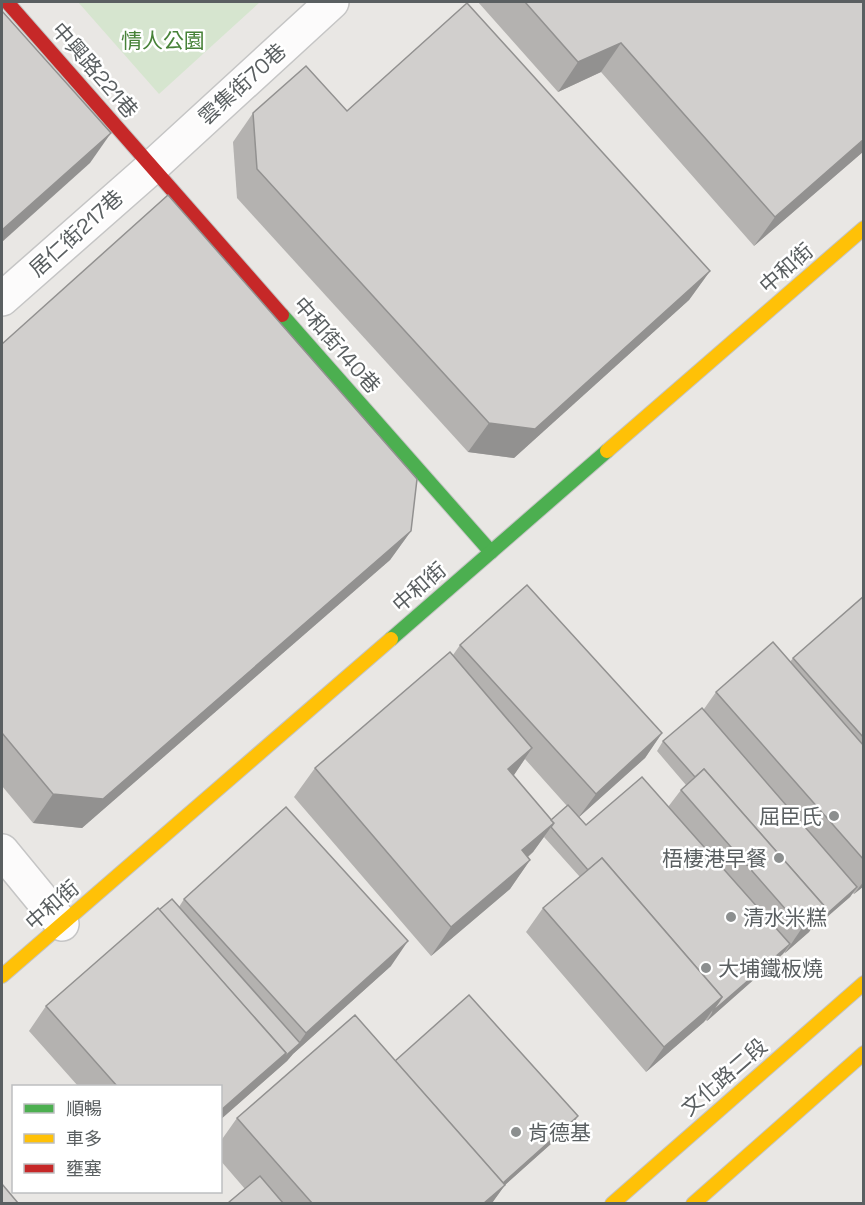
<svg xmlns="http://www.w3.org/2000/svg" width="865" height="1205" viewBox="0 0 865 1205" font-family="'Space Grotesk','Noto Sans TC',sans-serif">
	<rect width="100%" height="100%" fill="#e9e7e4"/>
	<!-- green -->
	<polygon fill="#d6e5cf" points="78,2 260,2 159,94"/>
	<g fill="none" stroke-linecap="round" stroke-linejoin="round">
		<defs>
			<g id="street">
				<polyline points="2,299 152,167 332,2"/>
				<polyline points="2,851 62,924"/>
			</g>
			<g id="fast">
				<polyline points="282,315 491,552"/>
				<polyline points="391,639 607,451"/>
			</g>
			<g id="slow">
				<polyline points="607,451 864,228"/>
				<polyline points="2,976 391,639"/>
				<polyline points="612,1204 864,983"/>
				<polyline points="693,1204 864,1053"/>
			</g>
			<polyline id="jam" points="7,2 282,315"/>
		</defs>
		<!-- street casing -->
		<use href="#street" stroke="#c5c5c5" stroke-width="36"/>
		<!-- fast casing -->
		<use href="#fast" stroke="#c3c4c3" stroke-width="16"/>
		<!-- slow casing -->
		<use href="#slow" stroke="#c3c4c3" stroke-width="16"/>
		<!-- jam casing -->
		<use href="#jam" stroke="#c3c4c3" stroke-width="16"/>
		<!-- street -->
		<use href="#street" stroke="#fcfbfb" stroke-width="33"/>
		<!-- fast -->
		<use href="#fast" stroke="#4caf50" stroke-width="14"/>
		<!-- slow -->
		<use href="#slow" stroke="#ffc107" stroke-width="14"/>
		<!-- jam -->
		<use href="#jam" stroke="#c62828" stroke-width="14"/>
	</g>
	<!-- wall -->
	<g fill="#b4b2b0" fill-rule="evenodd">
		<polygon points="478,2 864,2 864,151 754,246 601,72 558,92"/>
		<polygon points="347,111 710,271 689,300 514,458 468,452 237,198 233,142 253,113"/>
		<polygon points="2,344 411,531 390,560 82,828 33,823 2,786"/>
		<path d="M864 596V886L854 894 853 893 850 897 812 930 811 929 809 932 785 953 784 952 707 1021 706 1020 646 1072 526 932 543 908 580 877 544 837 533 852 528 857 530 860 510 889 431 956 294 797 315 768 453 655 460 645 662 733 645 758 579 817 586 825 668 807 681 790 686 785 657 751 663 741 704 709 716 692 790 662 793 658ZM525 759 567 806 551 820 513 776Z"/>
		<polygon points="184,899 391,966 293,1054 287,1061 220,1120 220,1086 78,1086 29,1031 46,1006 179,907"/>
		<polygon points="395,1061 578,1116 571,1126 505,1185 492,1203 228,1203 245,1189 220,1160 220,1142 237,1118"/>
	</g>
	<!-- shaded-wall -->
	<g fill="#929190">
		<polygon points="621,43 601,72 558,92 578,62"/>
		<polygon points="111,133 90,163 2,242 2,230"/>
		<polygon points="864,139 864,151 754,246 775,217"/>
		<polygon points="710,271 689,300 514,458 468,452 489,423"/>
		<polygon points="411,531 390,560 82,828 33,823 53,794"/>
		<polygon points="662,733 645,758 578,818 596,794"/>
		<polygon points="532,748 512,778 508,769"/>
		<polygon points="554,823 533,852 501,880 522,850"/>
		<polygon points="530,860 510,889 431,956 451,927"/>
		<polygon points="864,881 864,886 854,894"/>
		<polygon points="857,887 850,897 812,930 819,921"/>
		<polygon points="826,908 809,932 785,953 802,928"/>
		<polygon points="408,941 391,966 293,1054 287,1061 220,1120 220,1111 286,1053 296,1047 306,1033"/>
		<polygon points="790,944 783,954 707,1021 713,1011"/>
		<polygon points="722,997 704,1022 646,1072 664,1047"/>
		<polygon points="578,1116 571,1126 505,1185 492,1203 481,1203"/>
	</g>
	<!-- building -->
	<g fill="#d1cfcd" stroke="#929190" stroke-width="1.5">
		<polygon points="525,2 864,2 864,139 775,217 621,43 578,62"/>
		<polygon points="467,3 710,271 535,429 489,423 257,169 253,113 306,66 347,111"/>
		<polygon points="2,11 111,133 2,230"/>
		<polygon points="168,195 417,479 411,531 103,799 53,794 2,733 2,344"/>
		<polygon points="527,585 662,733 596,794 460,645"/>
		<polygon points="864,596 864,738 793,658"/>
		<polygon points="773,642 864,746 864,860 716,692"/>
		<polygon points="450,652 532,748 508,769 554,823 522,850 530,860 451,927 315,768"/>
		<polygon points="702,708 857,887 819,921 818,919 826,908 704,769 695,777 663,741"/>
		<polygon points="704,769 826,908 802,928 681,790"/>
		<polygon points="642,777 790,944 713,1011 713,1010 722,997 602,858 588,870 551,827 554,823 551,820 568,805 586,825"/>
		<polygon points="286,807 408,941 306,1033 184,899"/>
		<polygon points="602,858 722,997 664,1047 543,908"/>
		<polygon points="172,899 300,1043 281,1060 286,1053 159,910"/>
		<polygon points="158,908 286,1053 220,1111 220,1086 117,1086 46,1006"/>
		<polygon points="469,995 578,1116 503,1183 395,1061"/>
		<polygon points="355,1015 505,1185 484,1203 312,1203 237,1118"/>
		<polygon points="260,1176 283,1203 228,1203"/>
		<polygon points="2,1184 18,1203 2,1203"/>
	</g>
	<!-- markers -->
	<g fill="#8c8f8f" stroke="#fff" stroke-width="2">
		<circle cx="834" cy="816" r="6"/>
		<circle cx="779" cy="858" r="6"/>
		<circle cx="731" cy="917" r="6"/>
		<circle cx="706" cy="968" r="6"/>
		<circle cx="516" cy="1132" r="6"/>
	</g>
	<g text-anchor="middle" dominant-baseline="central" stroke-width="5" stroke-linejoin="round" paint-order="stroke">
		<!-- park labels -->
		<g font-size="21" fill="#478238" stroke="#fff">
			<text x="163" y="40">情人公園</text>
		</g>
		<!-- street labels -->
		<g font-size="21" fill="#5a5f61" stroke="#fff">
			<text transform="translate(95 70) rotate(49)">中興路221巷</text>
			<text transform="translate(242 84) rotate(-42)">雲集街70巷</text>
			<text transform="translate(76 233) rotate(-42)">居仁街217巷</text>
			<text transform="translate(786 268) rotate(-41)">中和街</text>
			<text transform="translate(337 345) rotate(49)">中和街140巷</text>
			<text transform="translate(419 587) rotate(-41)">中和街</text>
			<text transform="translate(52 905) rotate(-41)">中和街</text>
			<text transform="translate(724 1077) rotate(-41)">文化路二段</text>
		</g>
		<!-- poi labels -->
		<g font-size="21" fill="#5a5f61" stroke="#fff" text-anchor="start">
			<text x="822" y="816" text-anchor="end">屈臣氏</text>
			<text x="767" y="858" text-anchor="end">梧棲港早餐</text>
			<text x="743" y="917">清水米糕</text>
			<text x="718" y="968">大埔鐵板燒</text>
			<text x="528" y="1132">肯德基</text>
		</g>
	</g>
	<!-- border -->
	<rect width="865" height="1205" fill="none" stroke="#5a5f61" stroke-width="6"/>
	<!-- legend -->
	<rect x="12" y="1085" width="210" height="108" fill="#ffffff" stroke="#bdbfc0" stroke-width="1.5"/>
	<rect x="24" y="1104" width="30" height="9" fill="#4caf50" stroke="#bdbfc0" stroke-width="1.5"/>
	<text x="66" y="1115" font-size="18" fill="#5a5f61">順暢</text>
	<rect x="24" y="1134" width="30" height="9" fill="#ffc107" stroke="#bdbfc0" stroke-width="1.5"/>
	<text x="66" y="1145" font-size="18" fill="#5a5f61">車多</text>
	<rect x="24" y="1164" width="30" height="9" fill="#c62828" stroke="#bdbfc0" stroke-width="1.5"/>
	<text x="66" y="1175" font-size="18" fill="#5a5f61">壅塞</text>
</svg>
